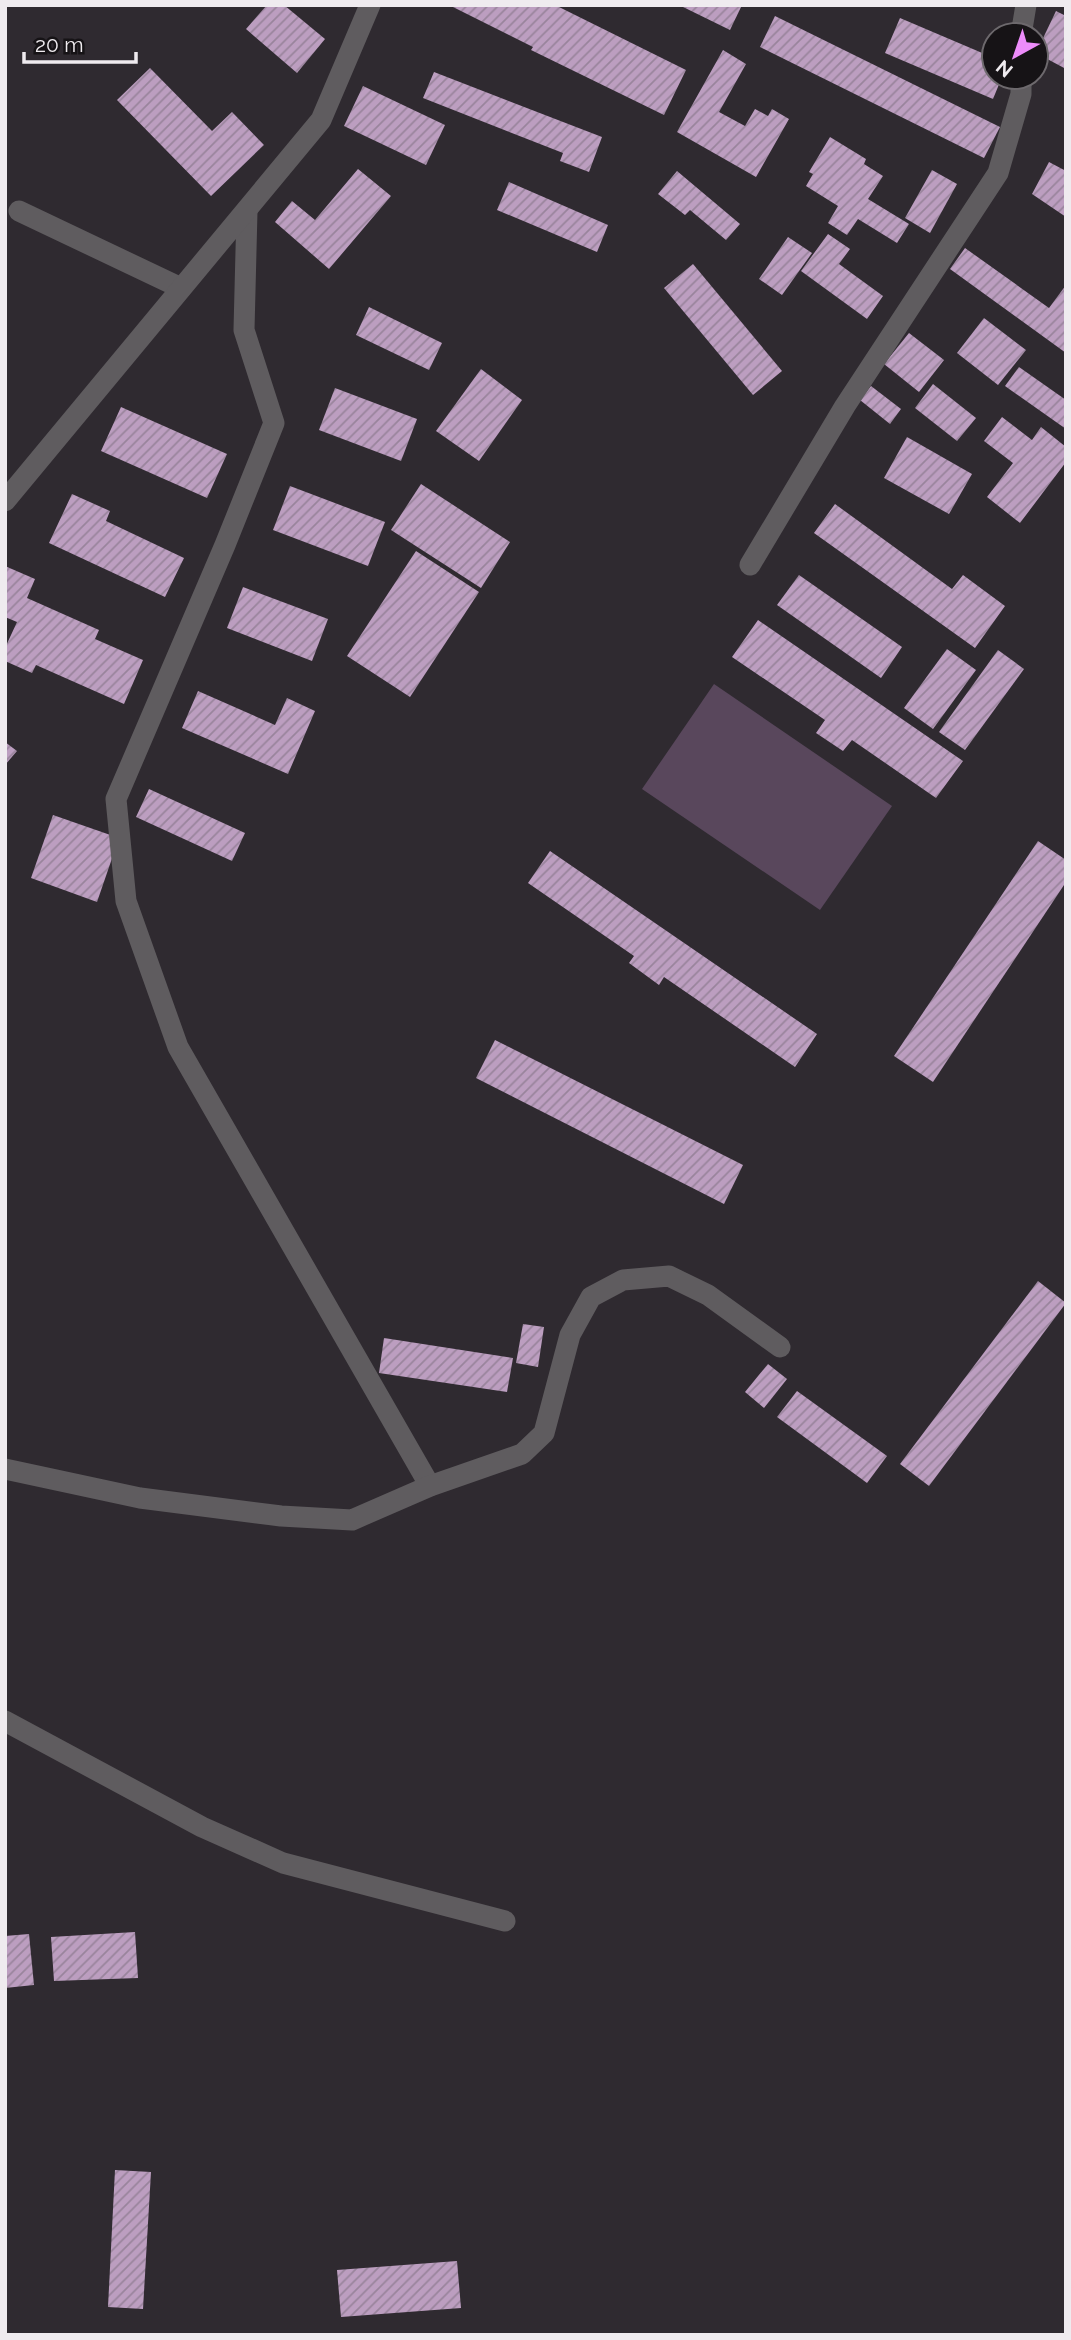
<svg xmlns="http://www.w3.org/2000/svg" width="1071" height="2340" viewBox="0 0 1071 2340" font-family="Raleway,sans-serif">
	<defs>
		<pattern id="building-hatch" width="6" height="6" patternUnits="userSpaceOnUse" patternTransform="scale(1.75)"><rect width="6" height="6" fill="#bc9ec0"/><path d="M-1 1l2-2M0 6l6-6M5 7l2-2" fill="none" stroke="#99849c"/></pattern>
	</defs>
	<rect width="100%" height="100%" fill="#2f2a30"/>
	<!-- grass -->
	<polygon fill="#59475c" points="714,684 892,806 820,910 642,789"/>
	<!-- building -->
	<g fill="url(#building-hatch)">
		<polygon points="267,5 284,5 325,39 297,73 246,29"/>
		<polygon points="449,5 555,5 686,70 664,115 531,50 533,47"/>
		<polygon points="679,5 742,5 730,30"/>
		<polygon points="1056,11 1066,16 1066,69 1036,53"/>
		<polygon points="775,16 1000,127 984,158 760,47"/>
		<polygon points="900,18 994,58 994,77 1002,77 993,99 885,53"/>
		<polygon points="723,50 746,64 719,112 745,126 755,109 768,116 772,109 789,119 756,177 677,132"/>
		<polygon points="150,68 212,131 232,112 264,145 211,196 117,100"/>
		<polygon points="434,72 602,137 589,172 560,161 563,153 423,98"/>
		<polygon points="363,86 445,125 426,165 344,126"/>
		<polygon points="830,137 866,159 864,164 883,176 868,199 909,224 897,243 858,219 847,235 828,223 838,206 806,186 813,174 809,172"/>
		<polygon points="1049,162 1066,171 1066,217 1032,194"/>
		<polygon points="358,169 391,196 329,269 275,222 292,201 315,220"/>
		<polygon points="932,170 957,184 930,233 905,218"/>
		<polygon points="677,171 740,224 726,240 690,210 685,215 658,194"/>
		<polygon points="509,182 608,225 597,252 497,210"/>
		<polygon points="828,234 850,249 839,264 883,296 867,319 801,271"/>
		<polygon points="788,237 812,253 782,295 759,279"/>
		<polygon points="965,248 1049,308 1066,285 1066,353 950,269"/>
		<polygon points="693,264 782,371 753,395 664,288"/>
		<polygon points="369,307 442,343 429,370 356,335"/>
		<polygon points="984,318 1026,350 998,385 957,353"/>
		<polygon points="909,333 944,360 919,392 884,364"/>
		<polygon points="1019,367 1066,400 1066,429 1005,386"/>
		<polygon points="481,369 522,400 479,461 436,431"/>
		<polygon points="933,384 976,418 957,441 915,408"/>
		<polygon points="871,386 901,409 890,424 860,400"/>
		<polygon points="335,388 417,419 401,461 319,430"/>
		<polygon points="121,407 227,454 207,498 101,451"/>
		<polygon points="1002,417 1032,440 1041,427 1066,447 1066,462 1020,523 987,497 1013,463 984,441"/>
		<polygon points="907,437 972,474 949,514 884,478"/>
		<polygon points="421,484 510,542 481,588 391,530"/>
		<polygon points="290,486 385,522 368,566 273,530"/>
		<polygon points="72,494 110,511 106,521 184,558 165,597 49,543"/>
		<polygon points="835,504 952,589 963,575 1005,606 975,648 814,533"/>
		<polygon points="416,551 479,592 410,697 347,656"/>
		<polygon points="5,566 35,579 27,598 99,630 95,639 143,660 124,704 36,665 32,673 5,661 5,648 17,622 5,617"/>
		<polygon points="799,575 902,647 881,678 777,605"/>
		<polygon points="243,587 328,619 312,661 227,628"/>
		<polygon points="758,620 963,761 936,798 852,740 843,751 816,733 825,720 732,657"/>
		<polygon points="947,649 976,670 933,729 904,708"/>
		<polygon points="998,650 1024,669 965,750 939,732"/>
		<polygon points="198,691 275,725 287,698 315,711 288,774 182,728"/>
		<polygon points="5,742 17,751 5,765"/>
		<polygon points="149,789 245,833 232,861 136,817"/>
		<polygon points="53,815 119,838 97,902 31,878"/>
		<polygon points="1038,841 1066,860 1066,882 933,1082 894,1056"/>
		<polygon points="550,851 817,1034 795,1067 664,977 659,985 629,963 634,956 528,883"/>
		<polygon points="495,1040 743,1165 724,1204 476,1078"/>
		<polygon points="1038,1281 1066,1303 929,1486 900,1464"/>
		<polygon points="523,1324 544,1327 538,1367 516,1363"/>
		<polygon points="384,1338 513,1358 507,1392 379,1373"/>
		<polygon points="768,1364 787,1379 764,1408 745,1392"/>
		<polygon points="797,1391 887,1456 867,1483 777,1417"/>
		<polygon points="135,1932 138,1978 54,1981 51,1937"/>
		<polygon points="29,1934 34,1985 5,1988 5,1936"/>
		<polygon points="115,2170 151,2172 143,2309 108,2307"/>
		<polygon points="457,2261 461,2308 341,2317 337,2270"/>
	</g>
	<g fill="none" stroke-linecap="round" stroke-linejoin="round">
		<!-- minor -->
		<g stroke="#5f5c5f" stroke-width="21">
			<polyline points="1021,35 1026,5"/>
			<polyline points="19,211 181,288"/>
			<polyline points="247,211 244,330 274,423 225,545 116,799 126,901 178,1047 430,1486"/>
			<polyline points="5,501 321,120 370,5"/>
			<polyline points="750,565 845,406 998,173 1021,94 1021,77"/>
			<polyline points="5,1469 140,1498 281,1516 352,1520 430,1486 522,1454 544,1433 570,1335 591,1297 623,1280 669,1276 708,1295 780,1347"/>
			<polyline points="5,1721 202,1827 283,1863 505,1921"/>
		</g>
	</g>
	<!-- border -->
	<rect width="1071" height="2340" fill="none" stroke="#efebef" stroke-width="14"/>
	<!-- north arrow -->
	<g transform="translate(1015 56) rotate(220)"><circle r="33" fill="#161316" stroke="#6d696d" stroke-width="2"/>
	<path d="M0-5L12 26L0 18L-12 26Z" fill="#ed8cfa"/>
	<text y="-10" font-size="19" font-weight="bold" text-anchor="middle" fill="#efebef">N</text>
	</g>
	<!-- scale -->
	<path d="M24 52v10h112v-10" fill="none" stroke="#efebef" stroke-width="3.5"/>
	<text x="35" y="52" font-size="21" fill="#efebef" stroke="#161316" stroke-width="5" paint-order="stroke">20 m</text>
</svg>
